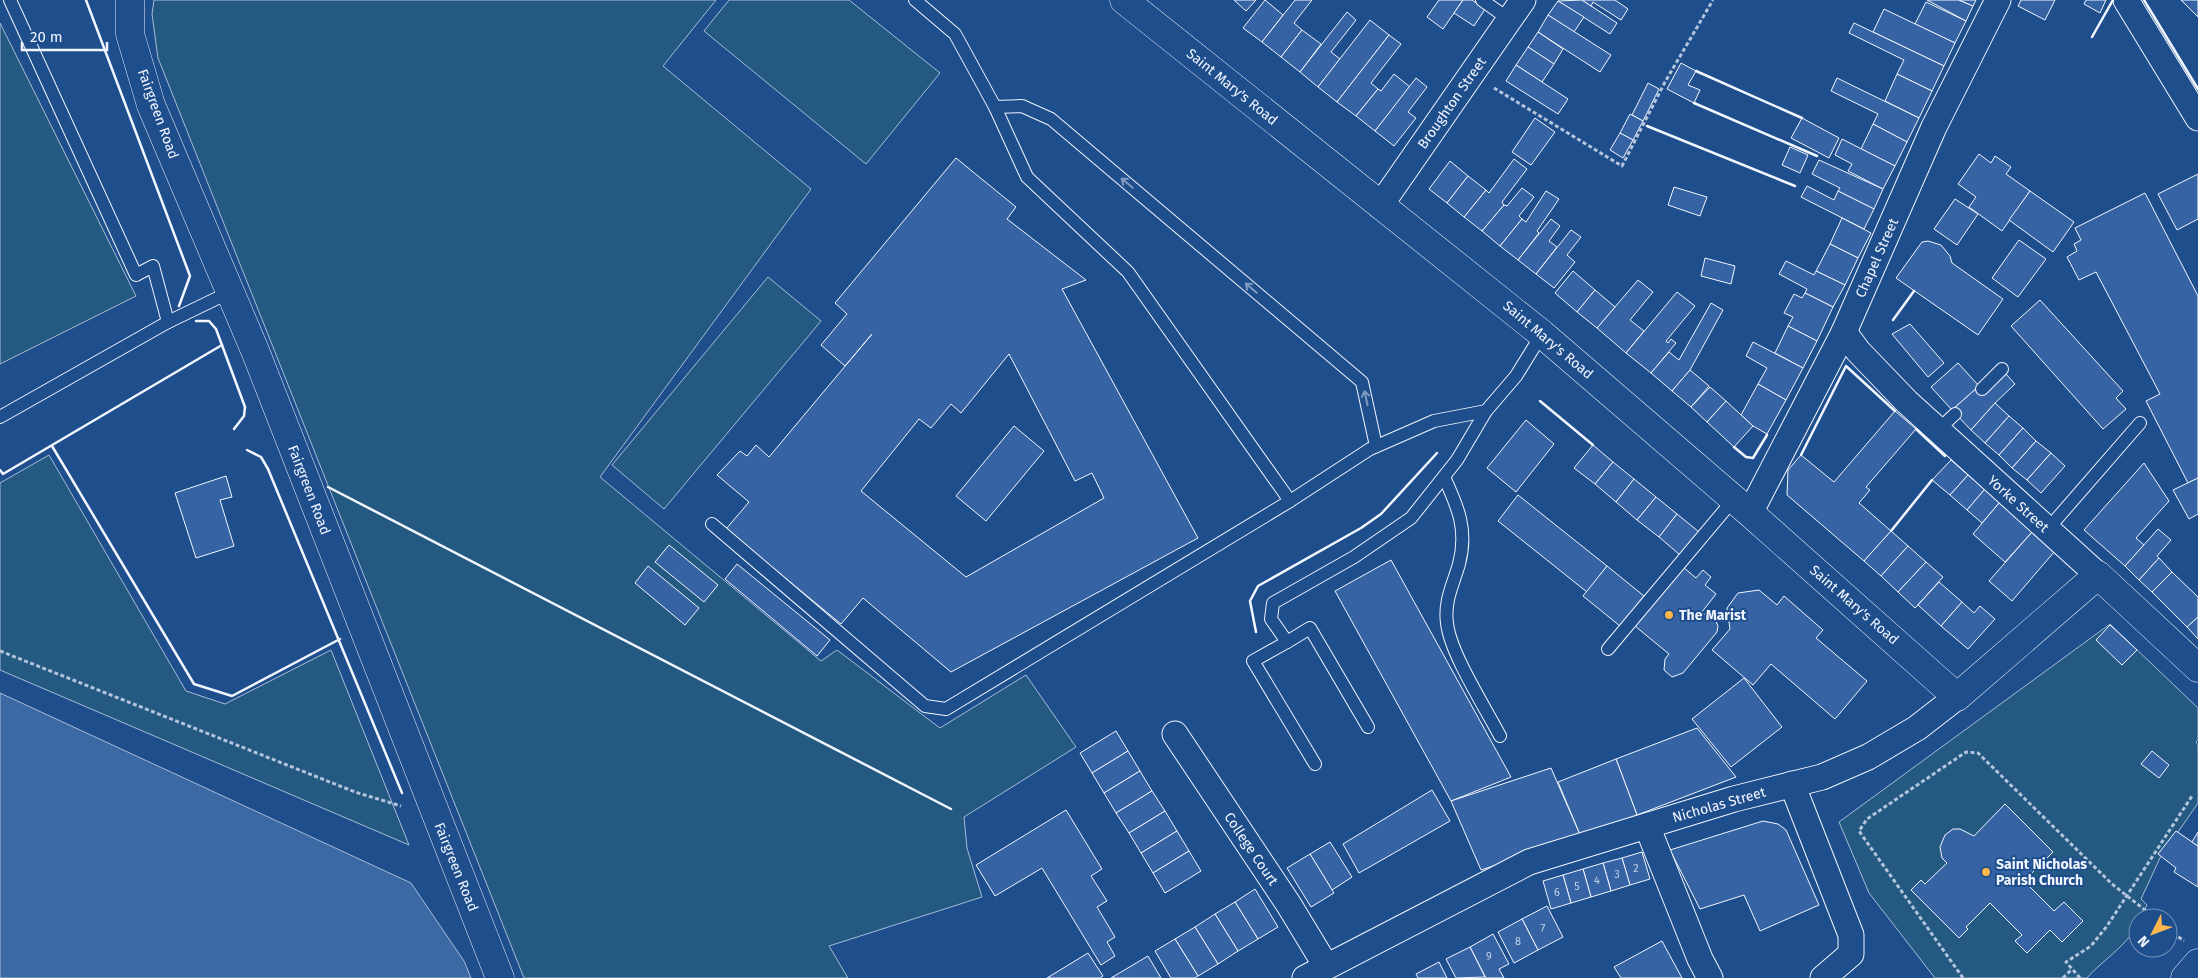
<svg xmlns="http://www.w3.org/2000/svg" width="2198" height="978" viewBox="0 0 2198 978" font-family="'Fira Sans',sans-serif">
	<rect width="100%" height="100%" fill="#1f4e8c"/>
	<!-- green -->
	<g fill="#245a82" stroke="#a8bbd7">
		<polygon points="154,0 716,0 663,66 811,189 600,477 821,661 837,650 940,728 1026,675 1076,747 964,817 967,848 982,897 829,946 848,978 524,978 158,58 152,14"/>
		<polygon points="729,0 849,0 940,73 866,164 704,31"/>
		<polygon points="0,23 136,296 0,364"/>
		<polygon points="768,277 821,321 664,509 612,465"/>
		<polygon points="49,455 186,691 225,704 331,650 409,845 0,670 0,483"/>
		<path d="M2110 624 2198 708V740L2196 742 2198 745V803L2160 858 2141 899 2147 905 2141 918H2138C2138 938 2101 961 2087 978H1935L1869 893 1839 822Z"/>
	</g>
	<!-- water -->
	<polygon fill="#3b69a3" stroke="#a8bbd7" points="0,693 411,883 464,961 471,978 0,978"/>
	<!-- building -->
	<g fill="#3563a3" stroke="#f2f6ff" fill-rule="evenodd">
		<polygon points="1234,0 1256,0 1246,11"/>
		<polygon points="1265,0 1283,15 1262,42 1243,28"/>
		<polygon points="1295,0 1312,0 1294,23 1302,30 1281,57 1262,42"/>
		<polygon points="1439,0 1463,0 1443,29 1427,17"/>
		<polygon points="1463,0 1472,0 1485,9 1474,26 1454,13"/>
		<polygon points="1582,0 1617,23 1610,34 1558,1"/>
		<polygon points="1582,0 1615,0 1628,9 1621,20 1593,2 1591,6"/>
		<polygon points="1927,0 1959,0 1973,6 1966,21"/>
		<polygon points="1959,0 1976,0 1973,6"/>
		<polygon points="2021,0 2055,0 2045,20 2018,6"/>
		<polygon points="2086,0 2106,0 2100,13 2084,4"/>
		<polygon points="2181,0 2198,0 2198,17"/>
		<polygon points="1558,1 1584,17 1574,32 1548,15"/>
		<polygon points="1926,2 1966,21 1955,43 1915,24"/>
		<polygon points="1884,9 1955,43 1944,66 1873,32"/>
		<polygon points="1347,12 1356,20 1331,52 1340,59 1318,87 1300,72"/>
		<polygon points="1548,15 1611,55 1600,72 1538,32"/>
		<polygon points="1370,20 1389,35 1337,102 1318,87"/>
		<polygon points="1854,23 1944,66 1932,91 1897,74 1904,60 1849,33"/>
		<polygon points="1302,30 1321,44 1300,72 1281,57"/>
		<polygon points="1538,32 1563,49 1554,64 1528,47"/>
		<polygon points="1389,35 1401,44 1371,83 1378,89 1356,116 1337,102"/>
		<polygon points="1528,47 1554,64 1542,82 1516,65"/>
		<polygon points="1681,63 1696,71 1688,85 1700,90 1694,103 1667,89"/>
		<polygon points="1516,65 1568,99 1558,114 1506,81"/>
		<polygon points="1394,74 1410,87 1375,131 1356,116 1378,89 1381,91"/>
		<polygon points="1897,74 1932,91 1919,118 1885,101"/>
		<polygon points="1416,78 1427,87 1408,112 1416,118 1394,146 1375,131"/>
		<polygon points="1837,78 1919,118 1907,142 1873,124 1878,114 1831,91"/>
		<polygon points="1648,83 1659,89 1643,121 1632,115"/>
		<polygon points="1630,114 1643,121 1633,140 1620,133"/>
		<polygon points="1535,118 1555,132 1531,165 1512,152"/>
		<polygon points="1802,118 1839,138 1829,158 1791,138"/>
		<polygon points="1873,124 1907,142 1895,166 1861,149"/>
		<polygon points="1620,133 1633,140 1623,158 1610,150"/>
		<polygon points="1842,139 1895,166 1883,189 1848,171 1852,164 1835,155"/>
		<polygon points="1790,147 1808,155 1800,173 1782,165"/>
		<polygon points="1979,154 1991,163 1995,156 2011,167 2006,174 2030,191 2002,231 1969,207 1976,197 1958,184"/>
		<path d="M956 158 1016 207 1007 219 1086 280 1062 289 1198 538 951 672 863 598 841 624 726 529 749 502 717 475 740 451 747 456 756 445 769 457 872 334 845 366 821 345 847 314 835 303ZM1009 354 1075 481 1092 473 1104 498 966 577 861 491 919 419 931 428 951 404 961 413Z"/>
		<polygon points="1514,159 1527,169 1502,202 1504,205 1482,231 1464,217 1486,190 1489,193"/>
		<polygon points="1819,160 1883,189 1874,209 1838,191 1840,188 1812,174"/>
		<polygon points="1450,161 1468,176 1447,203 1429,189"/>
		<polygon points="2198,174 2198,219 2177,230 2158,194"/>
		<polygon points="1468,176 1486,190 1464,217 1447,203"/>
		<polygon points="1807,186 1834,200 1838,191 1874,209 1864,229 1801,197"/>
		<polygon points="1674,187 1707,197 1700,216 1668,205"/>
		<polygon points="1522,188 1534,197 1519,216 1522,219 1500,246 1482,231 1504,205 1507,206"/>
		<polygon points="1546,191 1559,199 1537,231 1539,233 1518,260 1500,246 1522,219 1526,222"/>
		<polygon points="2030,191 2074,222 2053,252 2009,220"/>
		<polygon points="2145,193 2198,296 2198,478 2188,483 2146,401 2160,394 2096,272 2079,280 2067,257 2077,251 2074,244 2081,240 2075,228"/>
		<polygon points="1955,199 1978,214 1957,245 1934,229"/>
		<polygon points="1842,218 1871,233 1858,258 1830,244"/>
		<polygon points="1551,219 1560,226 1549,241 1557,247 1536,274 1518,260"/>
		<polygon points="1571,230 1581,237 1567,255 1575,262 1554,288 1536,274"/>
		<polygon points="2019,240 2046,259 2018,297 1992,278"/>
		<polygon points="1928,241 1941,245 1950,256 1952,263 2003,299 1978,335 1896,278 1922,242"/>
		<polygon points="1830,244 1858,258 1845,285 1816,271"/>
		<polygon points="1705,258 1735,266 1731,284 1701,276"/>
		<polygon points="1786,261 1814,275 1816,271 1845,285 1833,307 1805,293 1807,289 1779,274"/>
		<polygon points="1573,271 1595,290 1577,312 1555,293"/>
		<polygon points="1638,280 1653,292 1630,320 1644,331 1626,353 1597,328"/>
		<polygon points="1595,290 1615,307 1597,328 1577,312"/>
		<polygon points="1677,292 1695,306 1666,341 1668,343 1671,339 1676,343 1651,373 1626,353"/>
		<polygon points="1805,293 1833,307 1817,341 1788,326 1793,317 1784,313 1794,294 1802,298"/>
		<polygon points="2040,300 2123,391 2116,398 2126,409 2103,429 2011,326"/>
		<polygon points="1711,303 1723,310 1690,370 1672,391 1651,373 1669,352 1679,360"/>
		<polygon points="1910,324 1944,363 1928,377 1892,334"/>
		<polygon points="1788,326 1817,341 1803,368 1775,353"/>
		<polygon points="1753,342 1803,368 1786,400 1758,384 1767,368 1746,356"/>
		<polygon points="1958,363 1979,386 1952,410 1931,387"/>
		<polygon points="1690,370 1709,386 1691,407 1672,391"/>
		<polygon points="2005,373 2015,384 1995,403 1971,430 1952,410 1979,386"/>
		<polygon points="1758,384 1786,400 1767,434 1753,426 1741,415"/>
		<polygon points="1710,387 1726,401 1707,422 1691,407"/>
		<polygon points="1726,401 1753,426 1734,447 1707,422"/>
		<polygon points="1995,403 2009,416 1985,443 1971,430"/>
		<polygon points="1895,411 1916,429 1866,487 1870,490 1859,503 1891,531 1864,561 1787,495 1788,470 1801,455 1834,482"/>
		<polygon points="2009,416 2023,428 1999,455 1985,443"/>
		<polygon points="1526,420 1554,444 1516,492 1487,468"/>
		<polygon points="1014,426 1044,451 986,521 956,496"/>
		<polygon points="2023,428 2036,441 2012,468 1999,455"/>
		<polygon points="2036,441 2051,453 2027,480 2012,468"/>
		<polygon points="1593,445 1613,462 1595,484 1574,468"/>
		<polygon points="2051,453 2065,466 2041,493 2027,480"/>
		<polygon points="1951,460 1968,475 1950,495 1932,480"/>
		<polygon points="1613,462 1634,479 1616,502 1595,484"/>
		<polygon points="2144,463 2169,501 2136,538 2144,545 2125,566 2084,530"/>
		<polygon points="1968,475 1985,489 1967,510 1950,495"/>
		<polygon points="226,476 232,497 220,500 234,546 196,558 175,493"/>
		<polygon points="2198,478 2198,514 2189,519 2173,490"/>
		<polygon points="1634,479 1656,497 1637,520 1616,502"/>
		<polygon points="1985,489 2000,502 1982,523 1967,510"/>
		<polygon points="1518,495 1607,566 1587,592 1498,521"/>
		<polygon points="1656,497 1677,514 1659,537 1637,520"/>
		<polygon points="2000,502 2033,531 2005,562 1973,534"/>
		<polygon points="1677,514 1699,532 1680,555 1659,537"/>
		<polygon points="2158,529 2171,540 2157,556 2159,558 2139,580 2125,566"/>
		<polygon points="1891,531 1908,546 1881,576 1864,561"/>
		<polygon points="2033,531 2055,551 2012,601 1989,581"/>
		<polygon points="669,545 718,585 704,602 655,562"/>
		<polygon points="1908,546 1926,562 1898,592 1881,576"/>
		<polygon points="2159,558 2172,572 2152,592 2139,580"/>
		<polygon points="1391,560 1511,777 1451,801 1335,591"/>
		<polygon points="1926,562 1943,577 1915,608 1898,592"/>
		<polygon points="737,564 830,640 817,656 725,579"/>
		<polygon points="648,566 699,608 685,625 635,583"/>
		<polygon points="1607,566 1644,596 1620,626 1583,596"/>
		<polygon points="1683,567 1696,578 1703,570 1711,577 1705,585 1716,594 1698,617 1703,614 1714,616 1718,626 1717,632 1683,673 1672,677 1664,670 1665,659 1669,654 1635,626"/>
		<polygon points="2172,572 2198,597 2198,617 2187,627 2152,592"/>
		<polygon points="1939,582 1962,602 1941,626 1918,605"/>
		<polygon points="1759,590 1777,605 1784,596 1823,630 1816,638 1867,681 1835,719 1771,664 1753,685 1712,650 1730,629 1727,608 1738,593"/>
		<polygon points="1962,602 1974,613 1980,606 1995,619 1968,649 1941,626"/>
		<polygon points="2198,617 2198,639 2187,627"/>
		<polygon points="2110,625 2137,650 2122,665 2096,640"/>
		<polygon points="1744,678 1782,727 1731,767 1692,719"/>
		<polygon points="1697,728 1736,777 1637,815 1616,759"/>
		<polygon points="1116,731 1128,751 1092,773 1080,753"/>
		<polygon points="1128,751 1140,771 1104,793 1092,773"/>
		<polygon points="2152,751 2169,765 2159,778 2141,764"/>
		<polygon points="1616,759 1637,815 1581,837 1558,782"/>
		<polygon points="1551,768 1581,837 1481,870 1451,801"/>
		<polygon points="1140,771 1152,791 1116,813 1104,793"/>
		<polygon points="1432,790 1450,821 1359,873 1343,844"/>
		<polygon points="1152,791 1165,811 1129,833 1116,813"/>
		<polygon points="2005,804 2053,852 2024,881 2054,911 2064,902 2083,921 2062,942 2050,930 2027,953 2015,941 2022,935 1990,903 1966,927 1968,929 1959,938 1911,890 1921,880 1925,884 1947,863 1942,858 1940,847 1945,835 1953,829 1960,829 1974,836"/>
		<polygon points="1066,810 1102,869 1091,876 1107,901 1097,907 1115,937 1107,942 1115,956 1101,965 1042,868 995,896 976,865"/>
		<polygon points="1165,811 1177,831 1141,853 1129,833"/>
		<polygon points="1763,821 1778,824 1786,830 1819,905 1760,931 1744,895 1700,909 1670,850"/>
		<polygon points="1177,831 1189,851 1153,873 1141,853"/>
		<polygon points="2176,831 2198,846 2198,887 2174,872 2176,868 2158,854"/>
		<polygon points="2198,832 2198,846 2192,842"/>
		<polygon points="1330,842 1352,877 1332,890 1310,854"/>
		<polygon points="1189,851 1201,871 1165,893 1153,873"/>
		<polygon points="1642,852 1650,879 1630,885 1622,858"/>
		<polygon points="1310,854 1334,893 1311,907 1287,868"/>
		<polygon points="1622,858 1630,885 1611,891 1603,863"/>
		<polygon points="1603,863 1611,891 1591,897 1583,869"/>
		<polygon points="1583,869 1591,897 1571,903 1563,875"/>
		<polygon points="1563,875 1571,903 1551,909 1543,881"/>
		<polygon points="1255,889 1278,927 1258,939 1235,902"/>
		<polygon points="1235,902 1258,939 1238,951 1215,914"/>
		<polygon points="1547,906 1563,937 1538,950 1522,919"/>
		<polygon points="1215,914 1238,951 1218,964 1195,927"/>
		<polygon points="1522,919 1538,950 1514,963 1498,932"/>
		<polygon points="1195,927 1218,964 1198,976 1175,939"/>
		<polygon points="1493,934 1509,964 1499,969 1504,978 1486,978 1470,947"/>
		<polygon points="1175,939 1198,976 1195,978 1171,978 1155,951"/>
		<polygon points="1662,941 1682,978 1621,978 1614,967"/>
		<polygon points="1470,947 1485,977 1456,978 1446,959"/>
		<polygon points="1088,953 1103,976 1100,978 1047,978"/>
		<polygon points="1148,956 1161,978 1111,978"/>
		<polygon points="1439,962 1447,978 1418,978 1416,974"/>
	</g>
	<g fill="none" stroke-linecap="round" stroke-linejoin="round">
		<defs>
			<g id="lane">
				<polyline points="10,0 136,275 153,266 168,322 230,292"/>
				<polyline points="915,0 955,34 995,107 1027,177 1128,272 1290,501"/>
				<polyline points="1482,0 1510,20"/>
				<polyline points="995,107 1022,106 1051,119 1362,382 1376,446"/>
				<polyline points="1982,389 2002,369"/>
				<polyline points="0,417 168,322"/>
				<polyline points="1937,431 1955,414"/>
				<path d="M1444 477C1458 507 1468 530 1459 564 1453 585 1444 601 1447 623 1450 653 1485 707 1500 736"/>
				<polyline points="712,524 925,706 946,709 1290,501 1370,449 1434,421 1486,411"/>
				<polyline points="2047,530 2140,423"/>
				<polyline points="1287,642 1310,628 1368,727"/>
				<polyline points="1608,649 1734,499"/>
				<polyline points="1315,764 1253,661 1287,642 1271,619 1273,603 1354,557 1411,518 1457,460 1486,411 1516,376 1542,334"/>
			</g>
			<g id="street">
				<polyline points="2126,0 2198,118"/>
				<polyline points="1380,206 1523,0"/>
				<polyline points="1844,332 1858,351 1907,402 2098,575"/>
				<polyline points="1750,513 1844,332 1934,127 1998,0"/>
				<polyline points="1175,734 1289,905 1326,966"/>
				<polyline points="1792,784 1851,935 1851,954 1823,978"/>
				<polyline points="1647,826 1700,959 1710,978"/>
				<polyline points="1305,978 1529,862 1734,799 1822,777 1868,757 1917,728 1957,697"/>
			</g>
			<g id="secondary">
				<polyline points="130,0 130,34 151,105 256,353 500,978"/>
				<polyline points="1124,0 1542,334 1750,513 1957,697 2098,575 2198,668"/>
				<polyline points="2185,978 2198,963"/>
			</g>
		</defs>
		<!-- lane casing -->
		<use href="#lane" stroke="#f2f6ff" stroke-width="14"/>
		<!-- street casing -->
		<use href="#street" stroke="#f2f6ff" stroke-width="27"/>
		<!-- secondary casing -->
		<use href="#secondary" stroke="#f2f6ff" stroke-width="29"/>
		<!-- path -->
		<g stroke="#b3c4dc" stroke-width="3" stroke-dasharray="4 2.5" stroke-linecap="butt">
			<polyline points="1494,88 1622,166 1665,82 1713,0"/>
			<polyline points="0,651 355,792 401,806"/>
			<polyline points="2168,929 2184,941"/>
			<polyline points="1963,978 1859,831 1867,819 1966,752 1978,753 2112,884 2155,918"/>
			<polyline points="2063,978 2072,969"/>
			<polyline points="2080,978 2066,962 2091,946 2107,926 2192,796"/>
		</g>
		<!-- lane -->
		<use href="#lane" stroke="#1f4e8c" stroke-width="12"/>
		<!-- street -->
		<use href="#street" stroke="#1f4e8c" stroke-width="25"/>
		<!-- secondary -->
		<use href="#secondary" stroke="#1f4e8c" stroke-width="28"/>
		<!-- wall -->
		<g stroke="#f2f6ff" stroke-width="2.5">
			<polyline points="86,0 190,276 179,306"/>
			<polyline points="2144,0 2198,89"/>
			<polyline points="2092,37 2113,0"/>
			<polyline points="1696,71 1802,118"/>
			<polyline points="1694,103 1817,156"/>
			<polyline points="1647,126 1795,186"/>
			<polyline points="1893,320 1914,291"/>
			<polyline points="196,321 209,321 216,329 245,407 244,416 234,429"/>
			<polyline points="1540,401 1593,445"/>
			<polyline points="1916,429 1945,456"/>
			<polyline points="52,446 194,684 232,696 340,639"/>
			<polyline points="1734,447 1746,457 1753,458 1767,435"/>
			<polyline points="247,450 261,457 268,469 402,793"/>
			<polyline points="1801,455 1846,366 1895,411"/>
			<polyline points="0,470 3,474 222,345"/>
			<polyline points="328,487 951,809"/>
			<polyline points="1891,531 1932,480"/>
			<polyline points="1256,632 1250,601 1258,586 1361,528 1381,514 1437,453"/>
		</g>
	</g>
	<!-- one-way arrows -->
	<defs><path id="oneway-shaft" d="M-6 0H5M1.5-3L5.5 0L1.5 3" fill="none" stroke-width="1.6" stroke-linecap="round" stroke-linejoin="round" transform="scale(1.25)"/></defs>
	<g stroke="#7e9ac0">
		<use href="#oneway-shaft" transform="translate(1127 183) rotate(-140)"/>
		<use href="#oneway-shaft" transform="translate(1251 288) rotate(-140)"/>
		<use href="#oneway-shaft" transform="translate(1366 398) rotate(-102)"/>
	</g>
	<!-- markers -->
	<g fill="#ffb74d" stroke="#1f4e8c" stroke-width="2">
		<circle cx="1669" cy="615" r="5"/>
		<circle cx="1986" cy="872" r="5"/>
	</g>
	<g text-anchor="middle" dominant-baseline="central" stroke-width="4" stroke-linejoin="round" paint-order="stroke">
		<!-- number labels -->
		<g font-size="11" fill="#c3d1e8">
			<text x="1636" y="868">2</text>
			<text x="1617" y="874">3</text>
			<text x="1597" y="880">4</text>
			<text x="1577" y="886">5</text>
			<text x="1557" y="892">6</text>
			<text x="1543" y="928">7</text>
			<text x="1518" y="941">8</text>
			<text x="1489" y="956">9</text>
		</g>
		<!-- street labels -->
		<g font-size="14" fill="#f2f6ff" stroke="#1f4e8c">
			<text transform="translate(1232 87) rotate(39)">Saint Mary's Road</text>
			<text transform="translate(1452 103) rotate(-55)">Broughton Street</text>
			<text transform="translate(158 114) rotate(70)">Fairgreen Road</text>
			<text transform="translate(1877 258) rotate(-66)">Chapel Street</text>
			<text transform="translate(1548 340) rotate(40)">Saint Mary's Road</text>
			<text transform="translate(309 490) rotate(69)">Fairgreen Road</text>
			<text transform="translate(2018 504) rotate(42)">Yorke Street</text>
			<text transform="translate(1854 605) rotate(41)">Saint Mary's Road</text>
			<text transform="translate(1719 805) rotate(-16)">Nicholas Street</text>
			<text transform="translate(1251 849) rotate(56)">College Court</text>
			<text transform="translate(456 867) rotate(68)">Fairgreen Road</text>
		</g>
		<!-- poi labels -->
		<g font-size="14" font-weight="bold" fill="#f2f6ff" stroke="#1f4e8c" text-anchor="start">
			<text x="1679" y="615">The Marist</text>
			<text x="1996" y="864">Saint Nicholas<tspan x="1996" dy="16">Parish Church</tspan></text>
		</g>
	</g>
	<!-- north arrow -->
	<g transform="translate(2153 933) rotate(228)"><circle r="24" fill="#1f4e8c" stroke="#7391ba"/>
	<path d="M0-4L9 19L0 12L-9 19Z" fill="#ffb74d"/>
	<text y="-8" font-size="14" font-weight="bold" text-anchor="middle" fill="#f2f6ff">N</text>
	</g>
	<!-- scale -->
	<path d="M22 42v8h85v-8" fill="none" stroke="#f2f6ff" stroke-width="2.5"/>
	<text x="30" y="42" font-size="15" fill="#f2f6ff" stroke="#1f4e8c" stroke-width="4" paint-order="stroke">20 m</text>
</svg>
